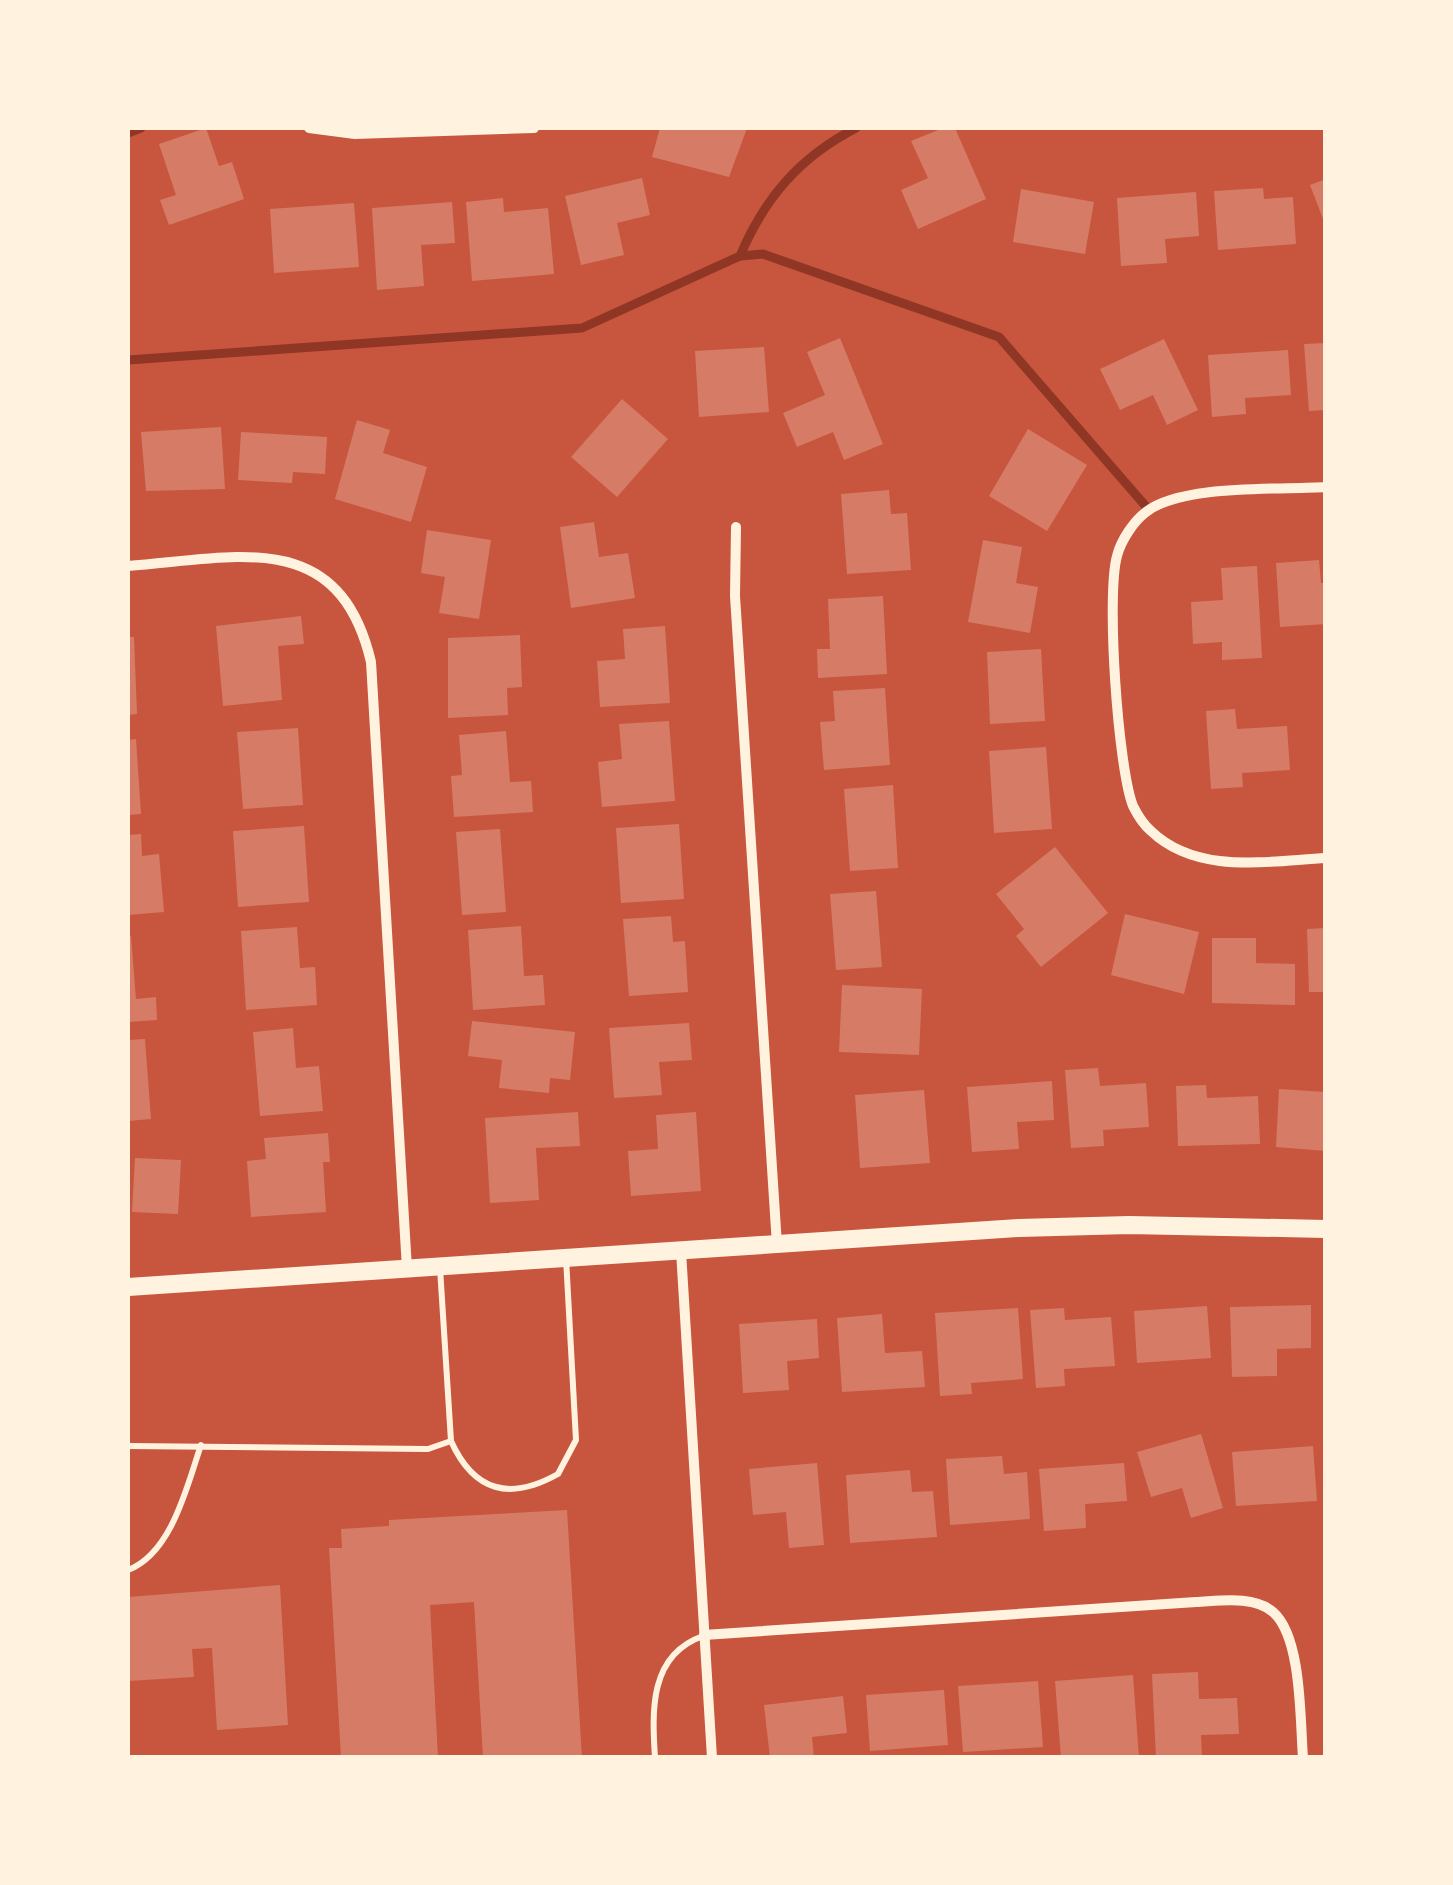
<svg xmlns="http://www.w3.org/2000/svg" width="1453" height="1885" viewBox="0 0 1453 1885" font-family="Poppins,sans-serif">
	<rect width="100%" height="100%" fill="#c8553d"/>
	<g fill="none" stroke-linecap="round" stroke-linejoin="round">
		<!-- stream -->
		<g stroke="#8f3625" stroke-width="9">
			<polyline points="128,133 141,128"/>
			<path d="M740 256C765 197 800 157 856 128"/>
			<polyline points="128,360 582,328 740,256 763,254 999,337 1149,510"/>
		</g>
	</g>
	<!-- building -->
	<g fill="#d67c66">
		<polygon points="206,128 219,166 232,162 244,199 169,225 160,200 176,195 159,144"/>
		<polygon points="660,128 678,130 747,128 729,177 652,157"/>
		<polygon points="943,128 955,128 986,199 918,229 901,190 928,178 911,141"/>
		<polygon points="642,178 650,215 617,223 624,255 581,265 565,196"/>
		<polygon points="1326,179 1326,224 1325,224 1310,185"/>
		<polygon points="1263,188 1264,199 1293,197 1296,244 1218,250 1214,191"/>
		<polygon points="1021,189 1094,202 1085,254 1013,242"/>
		<polygon points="1196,192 1199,236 1165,239 1167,263 1121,266 1117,198"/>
		<polygon points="503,198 504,212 548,208 554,274 472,281 466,202"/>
		<polygon points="452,202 455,243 421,245 424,286 377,290 372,208"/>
		<polygon points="354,203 359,267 274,273 270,209"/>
		<polygon points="840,338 883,444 844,460 833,432 797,447 783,413 825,395 807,352"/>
		<polygon points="1164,339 1198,410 1167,425 1153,395 1120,410 1100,369"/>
		<polygon points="1326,343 1326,410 1309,411 1304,344"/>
		<polygon points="764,347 769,412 699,417 695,351"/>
		<polygon points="1288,350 1291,395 1245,398 1246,414 1212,417 1208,355"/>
		<polygon points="622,399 668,439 617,497 571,457"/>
		<polygon points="357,420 390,430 383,453 427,467 411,522 335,499"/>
		<polygon points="221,427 225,489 146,491 141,432"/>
		<polygon points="1028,429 1087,465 1047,531 989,496"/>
		<polygon points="241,432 327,437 325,474 293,472 292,483 238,480"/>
		<polygon points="889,490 891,514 907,513 911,570 847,574 841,494"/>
		<polygon points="594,522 599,557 628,553 635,598 571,608 560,527"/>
		<polygon points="427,530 491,540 479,619 439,613 445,577 421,573"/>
		<polygon points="983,540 1022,547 1016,583 1038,587 1030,633 968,622"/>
		<polygon points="1319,560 1321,583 1326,583 1326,624 1280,627 1276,563"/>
		<polygon points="1257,566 1262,658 1222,660 1222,642 1193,644 1191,602 1223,600 1221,568"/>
		<polygon points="883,596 887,674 818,678 817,649 830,649 828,599"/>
		<polygon points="301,616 304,644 278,646 282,700 223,706 216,626"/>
		<polygon points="665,626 670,703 600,707 597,661 625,659 623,629"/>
		<polygon points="520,635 522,687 507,688 508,715 448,718 448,638"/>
		<polygon points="128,637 134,637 137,714 128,715"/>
		<polygon points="1041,649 1045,721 990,724 987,652"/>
		<polygon points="885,688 890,765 824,770 820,722 835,721 833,691"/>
		<polygon points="1235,709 1237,729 1287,726 1290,770 1242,773 1243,787 1211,789 1206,711"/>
		<polygon points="669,721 675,801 602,807 598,762 622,759 619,724"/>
		<polygon points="298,728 303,805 243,809 237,732"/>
		<polygon points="506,731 510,782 531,781 533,812 454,817 451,776 462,775 459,735"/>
		<polygon points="136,739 141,814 128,815 128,740"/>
		<polygon points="1046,747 1052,829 994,833 989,751"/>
		<polygon points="893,785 898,868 850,871 844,789"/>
		<polygon points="679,824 684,899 621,903 616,828"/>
		<polygon points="304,826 309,902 238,907 233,831"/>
		<polygon points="500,829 506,912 462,915 456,832"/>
		<polygon points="141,834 142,856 159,854 164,912 128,915 128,835"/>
		<polygon points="1055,847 1108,913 1041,967 1016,936 1024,929 996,894"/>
		<polygon points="876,891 882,967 836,970 830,894"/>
		<polygon points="1125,914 1199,932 1184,994 1111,975"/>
		<polygon points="671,916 673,942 685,941 688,992 629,996 623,919"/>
		<polygon points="521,926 524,976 543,975 545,1005 473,1010 468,930"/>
		<polygon points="297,927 300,968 315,967 317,1005 246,1010 241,931"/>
		<polygon points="1326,928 1326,992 1309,992 1307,929"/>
		<polygon points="131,936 136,999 156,997 157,1020 128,1022 128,937"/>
		<polygon points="1212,938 1256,938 1256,963 1295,964 1295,1005 1212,1003"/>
		<polygon points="842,985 922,989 919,1055 839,1052"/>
		<polygon points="472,1021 575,1032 570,1080 550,1078 549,1093 499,1088 502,1060 468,1056"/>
		<polygon points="689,1023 692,1060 659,1062 662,1095 614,1098 609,1028"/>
		<polygon points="293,1028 296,1068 319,1066 323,1111 260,1116 253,1032"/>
		<polygon points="145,1039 151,1119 128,1121 128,1040"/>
		<polygon points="1098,1068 1100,1086 1146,1083 1149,1127 1103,1130 1104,1146 1071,1148 1065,1070"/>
		<polygon points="1052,1081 1054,1120 1017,1122 1019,1149 972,1152 967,1087"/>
		<polygon points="1206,1085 1207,1098 1258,1096 1260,1144 1178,1146 1176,1086"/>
		<polygon points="1279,1089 1326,1092 1326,1151 1276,1147"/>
		<polygon points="924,1090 930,1163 860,1168 855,1095"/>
		<polygon points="578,1112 580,1146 536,1148 539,1200 490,1203 485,1118"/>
		<polygon points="696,1112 701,1191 631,1196 628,1151 658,1149 656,1115"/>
		<polygon points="328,1133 330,1162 323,1162 326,1212 251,1217 247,1161 266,1159 264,1138"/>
		<polygon points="135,1158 181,1160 178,1214 132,1212"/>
		<polygon points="1311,1305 1311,1348 1277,1349 1277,1376 1232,1377 1230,1307"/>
		<polygon points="1207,1306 1211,1358 1137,1363 1134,1311"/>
		<polygon points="1018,1308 1023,1379 971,1383 972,1394 940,1396 935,1313"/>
		<polygon points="1064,1308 1065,1320 1111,1317 1115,1366 1064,1369 1065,1386 1036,1388 1030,1310"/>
		<polygon points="882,1314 885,1353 922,1351 925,1387 842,1392 837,1318"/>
		<polygon points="817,1319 819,1358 787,1361 789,1390 743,1393 739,1324"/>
		<polygon points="1201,1434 1223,1508 1191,1518 1182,1488 1151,1497 1137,1452"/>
		<polygon points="1313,1446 1317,1501 1236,1506 1232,1452"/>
		<polygon points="1002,1456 1004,1474 1027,1472 1030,1519 950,1525 946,1459"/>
		<polygon points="817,1463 824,1545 789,1548 786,1512 753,1515 749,1469"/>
		<polygon points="1124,1463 1127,1501 1085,1504 1086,1528 1044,1531 1039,1469"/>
		<polygon points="910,1470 912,1492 933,1491 937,1537 850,1543 846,1475"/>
		<polygon points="567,1510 582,1758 483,1758 474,1602 430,1605 438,1758 341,1758 329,1548 342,1548 341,1529 389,1526 389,1520"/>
		<polygon points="280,1585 288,1725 217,1730 212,1648 192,1649 194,1677 128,1681 128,1597"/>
		<polygon points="1198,1672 1199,1699 1237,1698 1239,1734 1201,1735 1202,1758 1156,1758 1152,1674"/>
		<polygon points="1133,1675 1139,1758 1061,1758 1055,1681"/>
		<polygon points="1038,1681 1043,1747 963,1752 958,1686"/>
		<polygon points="944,1690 948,1745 870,1751 866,1695"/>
		<polygon points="843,1696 847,1733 812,1737 814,1758 770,1758 764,1705"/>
	</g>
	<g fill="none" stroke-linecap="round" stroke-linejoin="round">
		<!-- service -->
		<g stroke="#fff3e0" stroke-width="6">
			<path d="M440 1268 451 1441C474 1492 510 1501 558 1474L576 1440 566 1258"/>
			<polyline points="128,1446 428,1449 451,1441"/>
			<path d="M128 1570C172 1553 187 1486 201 1445"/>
			<path d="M655 1758C652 1711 649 1655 703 1636"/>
		</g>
		<!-- minor -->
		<g stroke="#fff3e0" stroke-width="10">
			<polyline points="309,128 355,134 534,128"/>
			<path d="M1326 487C1280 490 1181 484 1146 512 1134 521 1121 540 1117 556 1106 596 1118 768 1133 806 1137 814 1144 825 1151 831 1197 875 1267 861 1326 858"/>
			<polyline points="736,527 735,596 777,1245"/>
			<path d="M128 566C236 558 339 526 371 662L407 1269"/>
			<polyline points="681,1251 712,1758"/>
			<path d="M704 1635 1196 1602C1219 1601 1254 1595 1273 1612 1302 1637 1300 1720 1303 1758"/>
		</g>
		<!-- tertiary -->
		<polyline stroke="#fff3e0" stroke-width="18" points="128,1287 1019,1228 1129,1225 1326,1229"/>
	</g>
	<!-- border -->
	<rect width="1453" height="1885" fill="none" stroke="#fff3e0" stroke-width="260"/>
</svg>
